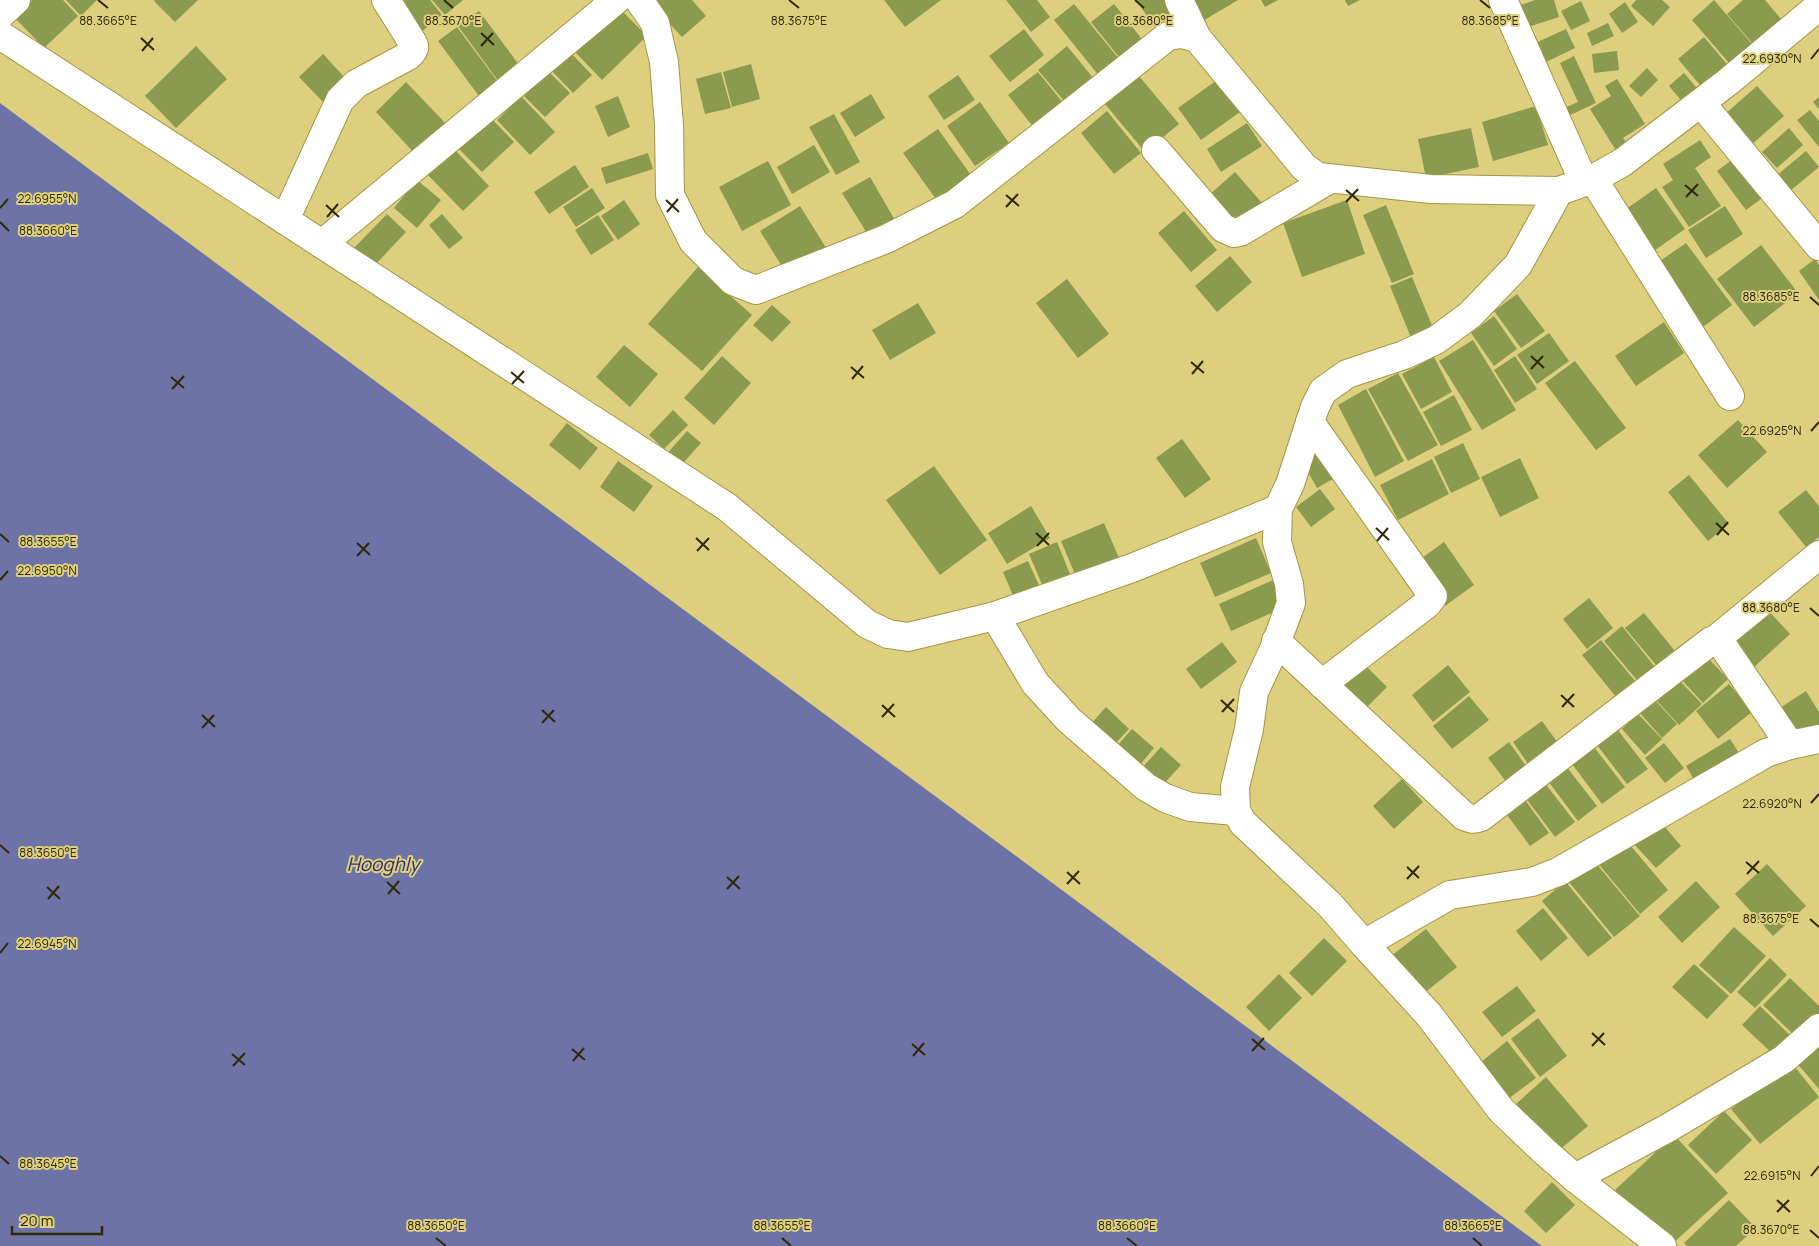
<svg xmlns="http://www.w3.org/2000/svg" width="1819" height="1246" viewBox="0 0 1819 1246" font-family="Manrope,sans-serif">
	<rect width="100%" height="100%" fill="#ddcf7e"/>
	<!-- water -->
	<polygon fill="#6e73a7" points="0,103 1542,1246 0,1246"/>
	<!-- building -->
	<g fill="#8a9b4f">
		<polygon points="32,0 63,0 78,16 44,48 14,17"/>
		<polygon points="66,0 97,0 81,16"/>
		<polygon points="155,0 198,0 175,22 154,1"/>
		<polygon points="391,0 430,0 442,15 419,34"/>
		<polygon points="432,0 463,0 445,15"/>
		<polygon points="648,0 692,0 706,16 682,37"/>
		<polygon points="884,0 941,0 905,27"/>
		<polygon points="1006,0 1037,0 1050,17 1031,32"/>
		<polygon points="1136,0 1172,0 1183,15 1158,32"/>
		<polygon points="1188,0 1238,0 1201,22"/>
		<polygon points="1261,0 1278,0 1265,7"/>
		<polygon points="1345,0 1360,0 1348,6"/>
		<polygon points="1535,0 1554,0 1559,17 1525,28 1518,6"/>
		<polygon points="1636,0 1662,0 1670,7 1653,26 1631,6"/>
		<polygon points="1714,0 1758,51 1735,70 1692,20"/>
		<polygon points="1743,0 1765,0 1787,26 1759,51 1727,14"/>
		<polygon points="1581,1 1590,21 1571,30 1561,11"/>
		<polygon points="1625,2 1638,22 1622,33 1609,14"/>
		<polygon points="1074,4 1124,65 1104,82 1054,20"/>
		<polygon points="1114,4 1145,43 1122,61 1091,22"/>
		<polygon points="621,10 647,36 602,80 576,53"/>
		<polygon points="479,11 523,70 502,86 458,26"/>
		<polygon points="1608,23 1614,36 1592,46 1587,33"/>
		<polygon points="457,27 501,86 482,100 438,41"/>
		<polygon points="1024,29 1044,55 1010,82 989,56"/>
		<polygon points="1566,29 1575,48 1540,65 1531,45"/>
		<polygon points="1704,37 1731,69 1705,91 1678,59"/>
		<polygon points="196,46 227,79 176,128 145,96"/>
		<polygon points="1067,46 1099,85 1070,108 1038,70"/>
		<polygon points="1617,51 1619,70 1594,73 1592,54"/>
		<polygon points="570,52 592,75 573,93 551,70"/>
		<polygon points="323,54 347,80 323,102 299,77"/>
		<polygon points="1574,56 1596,103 1568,116 1564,108 1578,102 1560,63"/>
		<polygon points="751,64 760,99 732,107 723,72"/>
		<polygon points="1647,68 1658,80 1641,97 1629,86"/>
		<polygon points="549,72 570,93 545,117 524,96"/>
		<polygon points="721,72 731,108 705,114 696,79"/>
		<polygon points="1038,72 1068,109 1038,133 1008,95"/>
		<polygon points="1684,73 1701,93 1686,106 1669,86"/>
		<polygon points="958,75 975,100 944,120 928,96"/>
		<polygon points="1139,76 1179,124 1145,152 1105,104"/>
		<polygon points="1617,79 1645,124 1623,138 1628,145 1617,152 1590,109 1611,96 1605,86"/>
		<polygon points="1217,80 1240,112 1201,140 1178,108"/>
		<polygon points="406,82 450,128 419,158 376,112"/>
		<polygon points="1757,86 1784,116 1751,145 1724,115"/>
		<polygon points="871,94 885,118 855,137 840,113"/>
		<polygon points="521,96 555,132 530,155 497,120"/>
		<polygon points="618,96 630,127 608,137 595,106"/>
		<polygon points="1819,97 1819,109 1813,102"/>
		<polygon points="980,102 1009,143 975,166 947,126"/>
		<polygon points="1536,106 1548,145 1493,161 1482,122"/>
		<polygon points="1810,110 1819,121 1819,147 1797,120"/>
		<polygon points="1107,111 1141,153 1114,174 1081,133"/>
		<polygon points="834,114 860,162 836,175 809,127"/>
		<polygon points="490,117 514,142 482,172 458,148"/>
		<polygon points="1247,123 1262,146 1221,172 1207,149"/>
		<polygon points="1471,128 1479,167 1426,178 1418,139"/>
		<polygon points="1789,128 1803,145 1777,168 1762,152"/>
		<polygon points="938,129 973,178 938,202 903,153"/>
		<polygon points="1700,140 1711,157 1695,168 1721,206 1689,227 1662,187 1673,180 1663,164"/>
		<polygon points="814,145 830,172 792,194 777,167"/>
		<polygon points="453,148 489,186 463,211 426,173"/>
		<polygon points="1806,151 1819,167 1790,191 1776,176"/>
		<polygon points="648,153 653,169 606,184 601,168"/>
		<polygon points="1740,154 1769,193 1746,210 1717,171"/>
		<polygon points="768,161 791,205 742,231 719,187"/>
		<polygon points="575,165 589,187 549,214 534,192"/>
		<polygon points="1235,172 1262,203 1234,227 1208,196"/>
		<polygon points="870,177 896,222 870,238 842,193"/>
		<polygon points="417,180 441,200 417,228 394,208"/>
		<polygon points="592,188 605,208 576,227 563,207"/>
		<polygon points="1656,188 1685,229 1651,253 1622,212"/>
		<polygon points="624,200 640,224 618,240 601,216"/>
		<polygon points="1347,200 1365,254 1302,277 1283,223"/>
		<polygon points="1386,205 1414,274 1392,283 1363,215"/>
		<polygon points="800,206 828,251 788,276 760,231"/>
		<polygon points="1725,206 1743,234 1706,258 1688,230"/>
		<polygon points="1184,211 1217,250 1191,272 1158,233"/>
		<polygon points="387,214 406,232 374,266 354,248"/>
		<polygon points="442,214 463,238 449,249 429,225"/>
		<polygon points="598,215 614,240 591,255 575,230"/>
		<polygon points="1686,243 1732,305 1699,330 1653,266"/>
		<polygon points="1761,245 1798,293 1754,327 1717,279"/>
		<polygon points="1230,256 1252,282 1217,312 1195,286"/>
		<polygon points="1815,259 1819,265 1819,300 1799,271"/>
		<polygon points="698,267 752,315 702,371 648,324"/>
		<polygon points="1412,277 1436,335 1414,345 1390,286"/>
		<polygon points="1067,279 1109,334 1078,358 1036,303"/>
		<polygon points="1517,294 1545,331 1521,348 1494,311"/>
		<polygon points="918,303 936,333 890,360 872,330"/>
		<polygon points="772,305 791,322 772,342 753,325"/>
		<polygon points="1494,316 1517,349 1494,366 1471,333"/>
		<polygon points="1664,322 1684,353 1636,386 1615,356"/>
		<polygon points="1549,333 1569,361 1537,384 1517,355"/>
		<polygon points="1473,340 1516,410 1482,430 1439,361"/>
		<polygon points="624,345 658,374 630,407 596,377"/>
		<polygon points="722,356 751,383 714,425 684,398"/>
		<polygon points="1515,356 1537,389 1515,403 1494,370"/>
		<polygon points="1434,357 1452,392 1421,409 1402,374"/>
		<polygon points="1575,361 1626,428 1596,450 1545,383"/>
		<polygon points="1398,373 1438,445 1408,461 1368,389"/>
		<polygon points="1366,389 1404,461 1375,477 1338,405"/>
		<polygon points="1454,395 1472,430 1441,446 1423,412"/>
		<polygon points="673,410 688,425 664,449 649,435"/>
		<polygon points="1738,420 1767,452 1727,488 1698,455"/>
		<polygon points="567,423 598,448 580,470 549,445"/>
		<polygon points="687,431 701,443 678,469 664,457"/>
		<polygon points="1182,439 1211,479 1185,498 1156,458"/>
		<polygon points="1463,443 1480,479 1451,493 1434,457"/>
		<polygon points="1323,445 1340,475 1317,488 1300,458"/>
		<polygon points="1520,458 1539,498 1500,517 1481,477"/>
		<polygon points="1432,459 1449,494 1398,520 1380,485"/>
		<polygon points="618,461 653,486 634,512 600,487"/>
		<polygon points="934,466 987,540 940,575 886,500"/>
		<polygon points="1689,475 1729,524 1708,541 1668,492"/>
		<polygon points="1320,489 1335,509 1311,527 1296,507"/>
		<polygon points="1806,490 1819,506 1819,537 1806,547 1778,512"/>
		<polygon points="1031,506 1050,538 1007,564 988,533"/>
		<polygon points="1104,523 1122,565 1079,584 1061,541"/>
		<polygon points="1256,538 1271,573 1215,597 1200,563"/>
		<polygon points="1057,542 1074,584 1047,596 1029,554"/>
		<polygon points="1444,542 1474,585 1445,606 1415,563"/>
		<polygon points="1028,561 1043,594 1017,605 1003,572"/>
		<polygon points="1273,580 1285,607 1231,631 1219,604"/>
		<polygon points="1589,598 1613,628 1587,649 1563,619"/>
		<polygon points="1766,608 1790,634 1753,668 1729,641"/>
		<polygon points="1644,613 1679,656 1661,671 1625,628"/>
		<polygon points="1622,626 1659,672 1642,686 1604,641"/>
		<polygon points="1601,640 1640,687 1621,703 1582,655"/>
		<polygon points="1222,642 1237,662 1201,689 1186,669"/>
		<polygon points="1706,656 1728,679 1703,703 1681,679"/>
		<polygon points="1364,664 1387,687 1361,713 1338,689"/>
		<polygon points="1448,665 1470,692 1433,722 1412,695"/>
		<polygon points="1679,680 1702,704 1679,725 1657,701"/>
		<polygon points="1729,684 1752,712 1718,739 1696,711"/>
		<polygon points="1806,691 1819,712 1819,726 1796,740 1777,710"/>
		<polygon points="1469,696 1489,720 1452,749 1433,726"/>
		<polygon points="1654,699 1677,724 1662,738 1640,713"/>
		<polygon points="1106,707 1129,729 1112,747 1089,726"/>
		<polygon points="1638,714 1662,739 1645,755 1622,729"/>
		<polygon points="1542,721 1563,750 1533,771 1513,742"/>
		<polygon points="1132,729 1154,748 1139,766 1116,747"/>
		<polygon points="1617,729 1648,769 1627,784 1597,745"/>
		<polygon points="1730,739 1744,761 1699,788 1686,766"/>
		<polygon points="1509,742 1531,773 1511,788 1488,758"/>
		<polygon points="1664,743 1684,768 1665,783 1645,758"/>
		<polygon points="1161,747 1181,765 1161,787 1141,769"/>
		<polygon points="1594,747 1625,787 1602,804 1572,764"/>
		<polygon points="1566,766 1597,806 1578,821 1548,781"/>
		<polygon points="1402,779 1423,802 1394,829 1373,806"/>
		<polygon points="1544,782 1575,822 1555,837 1525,797"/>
		<polygon points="1523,797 1549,833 1530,846 1504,811"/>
		<polygon points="1659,820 1681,846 1656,868 1633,843"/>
		<polygon points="1625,839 1668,890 1640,914 1597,862"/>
		<polygon points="1594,861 1640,916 1614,937 1569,882"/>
		<polygon points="1767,864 1806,906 1773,936 1735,894"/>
		<polygon points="1565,881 1612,938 1588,957 1542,901"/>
		<polygon points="1696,881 1720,907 1682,943 1658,917"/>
		<polygon points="1543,908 1568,938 1541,961 1516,931"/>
		<polygon points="1734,927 1766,956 1731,994 1699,965"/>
		<polygon points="1426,929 1457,967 1423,994 1391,956"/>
		<polygon points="1324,938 1347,961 1312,996 1289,973"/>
		<polygon points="1770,958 1787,975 1755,1008 1737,992"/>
		<polygon points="1694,964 1729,996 1707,1019 1672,987"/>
		<polygon points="1279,974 1302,998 1269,1031 1246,1007"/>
		<polygon points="1790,978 1819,1006 1819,1015 1797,1038 1763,1005"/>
		<polygon points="1517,986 1536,1011 1502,1037 1482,1012"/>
		<polygon points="1760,1006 1794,1039 1776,1057 1742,1025"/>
		<polygon points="1538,1018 1567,1056 1540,1077 1511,1039"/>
		<polygon points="1819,1040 1819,1089 1795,1061"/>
		<polygon points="1507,1041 1536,1078 1503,1103 1475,1067"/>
		<polygon points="1790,1061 1819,1097 1760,1144 1731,1109"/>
		<polygon points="1546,1077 1588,1126 1557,1152 1516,1104"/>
		<polygon points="1724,1111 1752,1140 1716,1174 1688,1145"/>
		<polygon points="1674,1135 1728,1193 1670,1246 1668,1246 1615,1190"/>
		<polygon points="1552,1182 1575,1205 1546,1233 1524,1211"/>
		<polygon points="1729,1200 1756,1228 1736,1246 1687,1246 1684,1243"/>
	</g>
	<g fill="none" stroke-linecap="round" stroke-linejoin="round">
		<defs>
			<g id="street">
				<polyline points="639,0 655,23 664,62 669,125 670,195 693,241 733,281 756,290 886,239 955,204 1168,36 1182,34 1197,38 1304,167 1318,177 1431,189 1559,191"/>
				<polyline points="1179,0 1197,38"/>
				<polyline points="1503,0 1584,182"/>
				<polyline points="0,15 16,0"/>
				<polyline points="0,35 727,507 867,624 888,634 908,637 995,616 1132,568 1278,509"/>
				<polyline points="1701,103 1819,246"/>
				<polyline points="1156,150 1223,228 1234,233 1240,232 1330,179"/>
				<polyline points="1593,179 1730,396"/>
				<path d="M285 220 340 100 356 84 408 56C413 52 416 49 413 43L386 0"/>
				<polyline points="322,244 616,0"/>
				<polyline points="1310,422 1433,596 1427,604 1322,684"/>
				<polyline points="995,616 1035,683 1069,720 1146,787 1165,798 1190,807 1236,811"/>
				<polyline points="1715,640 1819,555"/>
				<path d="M1276 641 1464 816C1471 819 1474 820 1481 817L1711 641 1715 640 1723 646 1790 745"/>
				<polyline points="1364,944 1450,895 1532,882 1558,872 1766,753 1790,745 1819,739"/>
				<polyline points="1575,1178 1668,1128 1784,1059 1819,1028"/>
			</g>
			<polyline id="secondary" points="1662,1246 1575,1178 1544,1151 1501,1110 1429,1015 1364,944 1330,905 1243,823 1236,811 1235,787 1249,729 1254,692 1274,649 1291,603 1289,584 1277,542 1278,509 1290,484 1315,407 1323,391 1347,374 1404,355 1436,340 1470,315 1518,265 1559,191 1593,179 1623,162 1729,81 1819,6"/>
		</defs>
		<!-- street casing -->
		<use href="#street" stroke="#a49645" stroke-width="30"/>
		<!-- secondary casing -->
		<use href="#secondary" stroke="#a49645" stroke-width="30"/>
		<!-- street -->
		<use href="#street" stroke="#fff" stroke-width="28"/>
		<!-- secondary -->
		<use href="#secondary" stroke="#fff" stroke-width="28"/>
	</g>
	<!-- ticks -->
	<path fill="none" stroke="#2f2906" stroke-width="2" d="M98 0 108 8M444 0 453 8M789 0 799 8M1135 0 1144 8M1480 0 1490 8M481 33 494 45M141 38 154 50M481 46 493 33M142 51 153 38M1811 59 1819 49M1685 185 1698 196M1346 190 1359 201M1006 195 1019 206M1686 197 1698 184M666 200 679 212M1346 202 1358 189M326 205 339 217M1006 207 1018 194M0 208 8 199M667 212 678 199M327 217 338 204M0 222 9 231M1810 297 1819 305M1531 356 1544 368M1191 362 1204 373M851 367 864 378M1531 369 1543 356M511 372 524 383M1192 374 1203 361M171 377 184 388M852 379 863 366M512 384 524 371M172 389 184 376M1811 431 1819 422M1716 523 1729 535M1376 528 1389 540M1036 533 1049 545M0 534 9 542M1717 535 1728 522M696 538 709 550M1377 541 1388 528M357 543 370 555M1037 546 1049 533M697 551 709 538M357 556 369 543M0 580 8 571M1810 608 1819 616M1561 695 1574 707M1221 700 1234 712M882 705 895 717M1562 707 1574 694M542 710 555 722M1222 712 1234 699M202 715 215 727M882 717 894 704M542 723 554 710M202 728 214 715M1811 803 1819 794M0 845 9 853M1746 862 1759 873M1407 867 1419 878M1067 872 1080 884M1747 874 1759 861M727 877 740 889M1407 879 1419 866M387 882 400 894M1067 884 1079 871M47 887 60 899M727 889 739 876M388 894 399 881M48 899 59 886M1810 919 1819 927M0 953 8 943M1592 1033 1605 1045M1252 1039 1265 1050M912 1044 925 1055M1592 1046 1604 1033M572 1049 585 1060M1252 1051 1264 1038M232 1054 245 1065M913 1056 924 1043M573 1061 584 1048M233 1066 245 1053M0 1156 9 1164M1811 1176 1819 1166M1777 1200 1790 1212M1777 1212 1789 1200M1810 1230 1819 1238M436 1238 446 1246M782 1238 791 1246M1127 1238 1137 1246M1473 1238 1482 1246"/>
	<g text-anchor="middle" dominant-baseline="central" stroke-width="4" stroke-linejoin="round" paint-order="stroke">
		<!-- water labels -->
		<g font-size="19" font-style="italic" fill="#2e2c6e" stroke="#ddcf7e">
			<text x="383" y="864">Hooghly</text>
		</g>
	</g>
	<g font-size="12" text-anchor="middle" fill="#2f2906" stroke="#ddcf7e" stroke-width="4" stroke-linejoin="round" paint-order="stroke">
		<text x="108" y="25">88.3665°E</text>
		<text x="453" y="25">88.3670°E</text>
		<text x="799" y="25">88.3675°E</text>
		<text x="1144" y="25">88.3680°E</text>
		<text x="1490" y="25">88.3685°E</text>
		<text x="1772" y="63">22.6930°N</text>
		<text x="47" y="203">22.6955°N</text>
		<text x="48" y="235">88.3660°E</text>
		<text x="1771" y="301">88.3685°E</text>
		<text x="1772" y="435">22.6925°N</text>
		<text x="48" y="546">88.3655°E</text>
		<text x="47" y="575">22.6950°N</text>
		<text x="1771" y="612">88.3680°E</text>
		<text x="1772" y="808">22.6920°N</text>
		<text x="48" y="857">88.3650°E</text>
		<text x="1771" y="923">88.3675°E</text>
		<text x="47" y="948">22.6945°N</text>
		<text x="48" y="1168">88.3645°E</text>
		<text x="1772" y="1180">22.6915°N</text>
		<text x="436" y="1230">88.3650°E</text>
		<text x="782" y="1230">88.3655°E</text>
		<text x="1127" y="1230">88.3660°E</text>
		<text x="1473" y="1230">88.3665°E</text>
		<text x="1771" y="1234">88.3670°E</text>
	</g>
	<!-- scale -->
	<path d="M12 1226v8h90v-8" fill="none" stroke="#2f2906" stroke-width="2.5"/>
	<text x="20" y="1226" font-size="15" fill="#2f2906" stroke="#ddcf7e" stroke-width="4" paint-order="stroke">20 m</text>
</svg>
